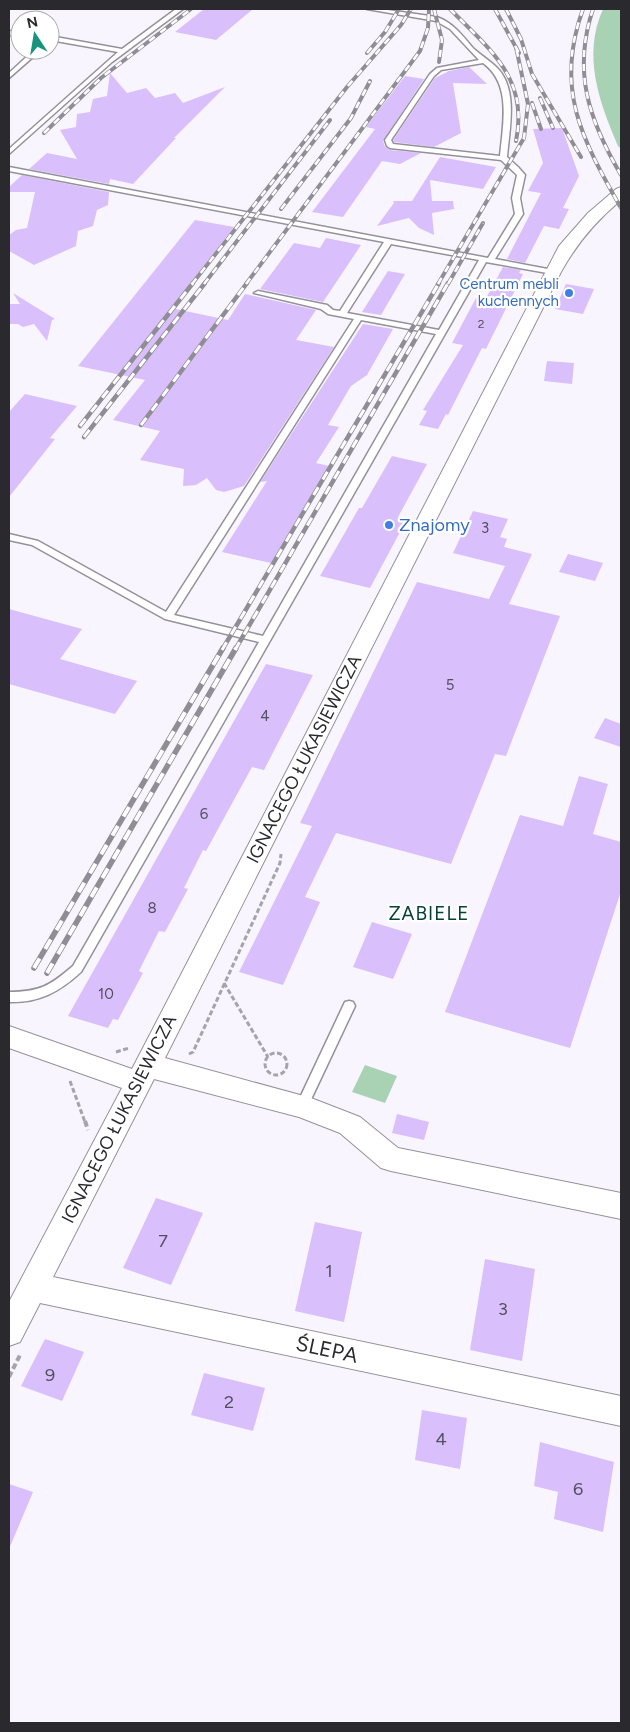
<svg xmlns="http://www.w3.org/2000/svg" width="630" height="1732" viewBox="0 0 630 1732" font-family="Figtree,sans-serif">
	<rect width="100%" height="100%" fill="#f9f5ff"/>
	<!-- green -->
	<g fill="#a9d1b4">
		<path d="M603 9H621V149L618 146C599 102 582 55 603 9Z"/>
		<polygon points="365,1065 397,1076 385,1103 352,1092"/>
	</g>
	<!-- building -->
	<g fill="#d9bffb">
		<polygon points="204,9 253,9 216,40 175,32"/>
		<polygon points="469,67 487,84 453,83 461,133 434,147 394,142 393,140 435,78 449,71"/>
		<polygon points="110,73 127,93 146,88 155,98 175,93 183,103 225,87 174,138 176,138 133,184 110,179 109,184 29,169 47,153 77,159 60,130 76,127 77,114 90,112 93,99 107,96"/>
		<polygon points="405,76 424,79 383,141 385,147 390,150 421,153 400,164 382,161 343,217 312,212 375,129 366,127"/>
		<polygon points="562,128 579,176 563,208 569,209 559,229 544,226 525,263 507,259 541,193 528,191 543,163 533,129"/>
		<polygon points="440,157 496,167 483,189 430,180 432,201 453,201 454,209 432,213 434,235 419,228 409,218 377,226 394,203 393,201 412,201"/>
		<polygon points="22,175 109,192 108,205 97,210 93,226 78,231 76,246 34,265 9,251 9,235 16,230 27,228 35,192 9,192 9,187"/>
		<polygon points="195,220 234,227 171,308 228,320 245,294 316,310 296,340 334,347 244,486 224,492 216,490 207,478 196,485 183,486 184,469 140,460 160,431 113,420 145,380 78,366"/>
		<polygon points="326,238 361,245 323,302 260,289 294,243 320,248"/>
		<polygon points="503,267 521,270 519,273 523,274 486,349 482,348 448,415 446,414 438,429 419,425 427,411 423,410 463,345 452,343 476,298 485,300"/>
		<polygon points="388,271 405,274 381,315 362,312"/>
		<polygon points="566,284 594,289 583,314 555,309"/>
		<polygon points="13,293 55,319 52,320 47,341 34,324 23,327 18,324 9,324 9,304 20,304"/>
		<polygon points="363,324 393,329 367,375 351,386 328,425 339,427 316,463 329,466 271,563 222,552 267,481 260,482"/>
		<polygon points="547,361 574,363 572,384 544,381"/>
		<polygon points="25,394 77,406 50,438 55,439 9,497 9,412"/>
		<polygon points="392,456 427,464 398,517 407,519 370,588 320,576 359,508 362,508"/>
		<polygon points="473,511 508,519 500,537 507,539 504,547 532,554 509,604 560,616 506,756 495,754 451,864 336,833 305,897 320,902 283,985 239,972 312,826 300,823 417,582 489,599 505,566 453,553"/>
		<polygon points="568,554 603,563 595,581 559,572"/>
		<polygon points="9,609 82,629 60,659 137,681 115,714 9,684"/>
		<polygon points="266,664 313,675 264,770 252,767 206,851 203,850 184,888 188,889 165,932 159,931 139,971 143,973 118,1020 113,1019 108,1028 68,1016"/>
		<polygon points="605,718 621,724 621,747 594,738"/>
		<polygon points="579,776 608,784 593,834 621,842 621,891 570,1048 445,1012 520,815 563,826"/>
		<polygon points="372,922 412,934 393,979 353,967"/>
		<polygon points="397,1114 429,1122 424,1140 392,1133"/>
		<polygon points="156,1198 203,1213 171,1285 123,1268"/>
		<polygon points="315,1222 362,1232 344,1322 295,1311"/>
		<polygon points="485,1259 535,1269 522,1361 470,1350"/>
		<polygon points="45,1339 84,1352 62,1401 21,1386"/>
		<polygon points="204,1373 265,1388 253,1431 191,1415"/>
		<polygon points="422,1410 467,1418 460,1469 415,1460"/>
		<polygon points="540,1442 614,1462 603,1532 554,1519 558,1492 534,1486"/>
		<polygon points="9,1484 33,1492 9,1549"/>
	</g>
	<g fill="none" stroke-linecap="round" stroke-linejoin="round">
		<defs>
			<g id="service">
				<polygon points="176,9 183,9 112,62 9,154 9,149 118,52 50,40 50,36 122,49"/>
				<path d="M367 9H380L437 17C453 23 462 35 472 47 480 55 491 61 499 70 518 92 509 131 507 157L518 167 525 175 520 198 523 214 495 259 553 270 557 272 553 274 486 262 81 972C59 992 39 1003 9 1002V992C39 992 50 986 73 966L259 642 165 619 32 545 9 540V534L38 541 166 612 354 319 328 314 321 309 254 293 258 291 327 305 333 310 340 311 384 242 9 171V167L488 258 515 214 512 198 517 175 501 160 390 148 387 146 385 140 430 74 437 68 479 60 450 29 436 21ZM483 63C512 84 503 124 500 156L393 144 391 140 434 76 441 70ZM391 244 479 260 439 330 347 313ZM361 320 436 334 263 636 174 615Z"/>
				<polygon points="9,31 20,32 20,36 9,35"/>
				<polygon points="34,50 41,50 9,78 9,73"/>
				<polygon points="349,1001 353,1002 355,1006 306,1110 302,1112 298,1110 296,1106 298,1102 345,1002"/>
			</g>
			<path id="minor" d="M621 187V200C596 221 577 243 561 272L165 1058 311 1098 360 1117 398 1148 621 1193V1219L391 1171 381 1168 340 1133 299 1117 154 1079 53 1277 621 1396V1426L40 1303 20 1342 9 1346V1302L122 1088 9 1048V1026L132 1069 559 246 588 213 616 189Z"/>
		</defs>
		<!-- service casing -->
		<use href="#service" stroke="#95919b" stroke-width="3"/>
		<!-- minor casing -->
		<use href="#minor" stroke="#95919b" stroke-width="2"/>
		<!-- path-far1 -->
		<g stroke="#a6a3aa" stroke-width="3" stroke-dasharray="5 2.5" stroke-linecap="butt">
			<polyline points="224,983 268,1057"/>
			<polyline points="116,1052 129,1048"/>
			<circle cx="276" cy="1064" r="11"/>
			<polyline points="189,1054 193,1052 280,863 281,854"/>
			<polyline points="70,1081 85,1122"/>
		</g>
		<!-- path -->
		<g stroke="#a6a3aa" stroke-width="4" stroke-dasharray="6 3" stroke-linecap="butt">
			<polyline points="85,1121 88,1130"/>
			<polyline points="9,1377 21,1353"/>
		</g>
		<!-- service -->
		<use href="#service" fill="#fff" fill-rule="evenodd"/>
		<!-- minor -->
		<use href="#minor" fill="#fff" fill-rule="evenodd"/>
		<defs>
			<g id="rail-far2">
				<polyline points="434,9 442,40 439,62"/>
				<path d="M450 9C490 50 529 78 516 141"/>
				<polyline points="495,9 519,53"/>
				<polyline points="506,9 521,39 532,74 581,157"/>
				<path d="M583 9C554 89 582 139 621 208"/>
				<path d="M593 9C572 72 589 120 621 175"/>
				<polyline points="367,53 385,32 399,9"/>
				<polyline points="540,98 553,128"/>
				<polyline points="532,103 541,129"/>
				<polyline points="44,133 101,78 191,9"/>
				<polyline points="281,209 351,118 370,81"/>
				<polyline points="192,284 347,87 401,25 411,9"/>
				<polyline points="204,284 330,120"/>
				<polyline points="246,284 420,51 428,28 429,9"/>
				<polyline points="438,284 524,138 528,104 516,47"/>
				<polyline points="448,284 483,223"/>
			</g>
			<g id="rail-far1">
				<polyline points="141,425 247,283"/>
				<polyline points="80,426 193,283"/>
				<polyline points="84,437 205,283"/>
				<polyline points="222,650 439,283"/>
				<polyline points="235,650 448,283"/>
			</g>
			<g id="rail">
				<polyline points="34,968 223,648"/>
				<polyline points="47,973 236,648"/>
			</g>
		</defs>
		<!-- rail-far2 casing -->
		<use href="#rail-far2" stroke="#908e95" stroke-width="4"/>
		<!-- rail-far1 casing -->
		<use href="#rail-far1" stroke="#908e95" stroke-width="4.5"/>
		<!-- rail casing -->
		<use href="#rail" stroke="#908e95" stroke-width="5.5"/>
		<!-- rail-far2 -->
		<use href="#rail-far2" stroke="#fff" stroke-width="2.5" stroke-dasharray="7" stroke-linecap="butt"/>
		<!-- rail-far1 -->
		<use href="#rail-far1" stroke="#fff" stroke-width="3" stroke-dasharray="9" stroke-linecap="butt"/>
		<!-- rail -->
		<use href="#rail" stroke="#fff" stroke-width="4" stroke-dasharray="11" stroke-linecap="butt"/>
	</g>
	<!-- markers -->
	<g fill="#3f7fe0" stroke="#fff" stroke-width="2">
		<circle cx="569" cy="293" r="5"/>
		<circle cx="389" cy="525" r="5"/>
	</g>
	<g text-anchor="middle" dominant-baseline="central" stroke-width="4.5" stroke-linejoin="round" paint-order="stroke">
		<!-- far-number labels -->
		<g font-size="12" fill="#564e60">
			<text x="481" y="324">2</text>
		</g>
		<!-- far-shop labels -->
		<g font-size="15" fill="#366cbe" stroke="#fff" text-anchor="end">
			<text x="559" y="284">Centrum mebli<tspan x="559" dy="17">kuchennych</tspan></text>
		</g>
		<!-- number labels -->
		<g font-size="15" fill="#564e60">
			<text x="485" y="528">3</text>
			<text x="450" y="685">5</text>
			<text x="265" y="716">4</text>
			<text x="204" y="814">6</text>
			<text x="152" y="908">8</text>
			<text x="106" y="994">10</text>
		</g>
		<!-- shop labels -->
		<g font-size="18" fill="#366cbe" stroke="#fff" text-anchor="start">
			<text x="399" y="525">Znajomy</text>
		</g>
		<!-- street labels -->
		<g font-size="18" fill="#2a292d" stroke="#fff">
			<text transform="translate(304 759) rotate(-63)">IGNACEGO ŁUKASIEWICZA</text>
			<text transform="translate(119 1119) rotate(-63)">IGNACEGO ŁUKASIEWICZA</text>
		</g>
		<!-- near-number labels -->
		<g font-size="18" fill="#564e60">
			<text x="163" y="1241">7</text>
			<text x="329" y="1271">1</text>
			<text x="503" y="1309">3</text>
			<text x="50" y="1375">9</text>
			<text x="229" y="1402">2</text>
			<text x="441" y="1439">4</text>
			<text x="578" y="1489">6</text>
		</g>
		<!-- neighbourhood labels -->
		<g font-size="19" letter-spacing="1" fill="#064035" stroke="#fff">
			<text x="429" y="913">ZABIELE</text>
		</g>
		<!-- near-street labels -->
		<g font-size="21" fill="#2a292d" stroke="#fff">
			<text transform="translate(327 1349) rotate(12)">ŚLEPA</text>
		</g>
	</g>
	<!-- border -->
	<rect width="630" height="1732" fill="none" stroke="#2a292d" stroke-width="20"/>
	<!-- north arrow -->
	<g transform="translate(35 35) rotate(348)"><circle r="24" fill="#ffffff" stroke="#aaa9ab"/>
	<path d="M0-4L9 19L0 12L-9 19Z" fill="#17947b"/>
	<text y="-8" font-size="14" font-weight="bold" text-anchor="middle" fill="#2a292d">N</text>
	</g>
</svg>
